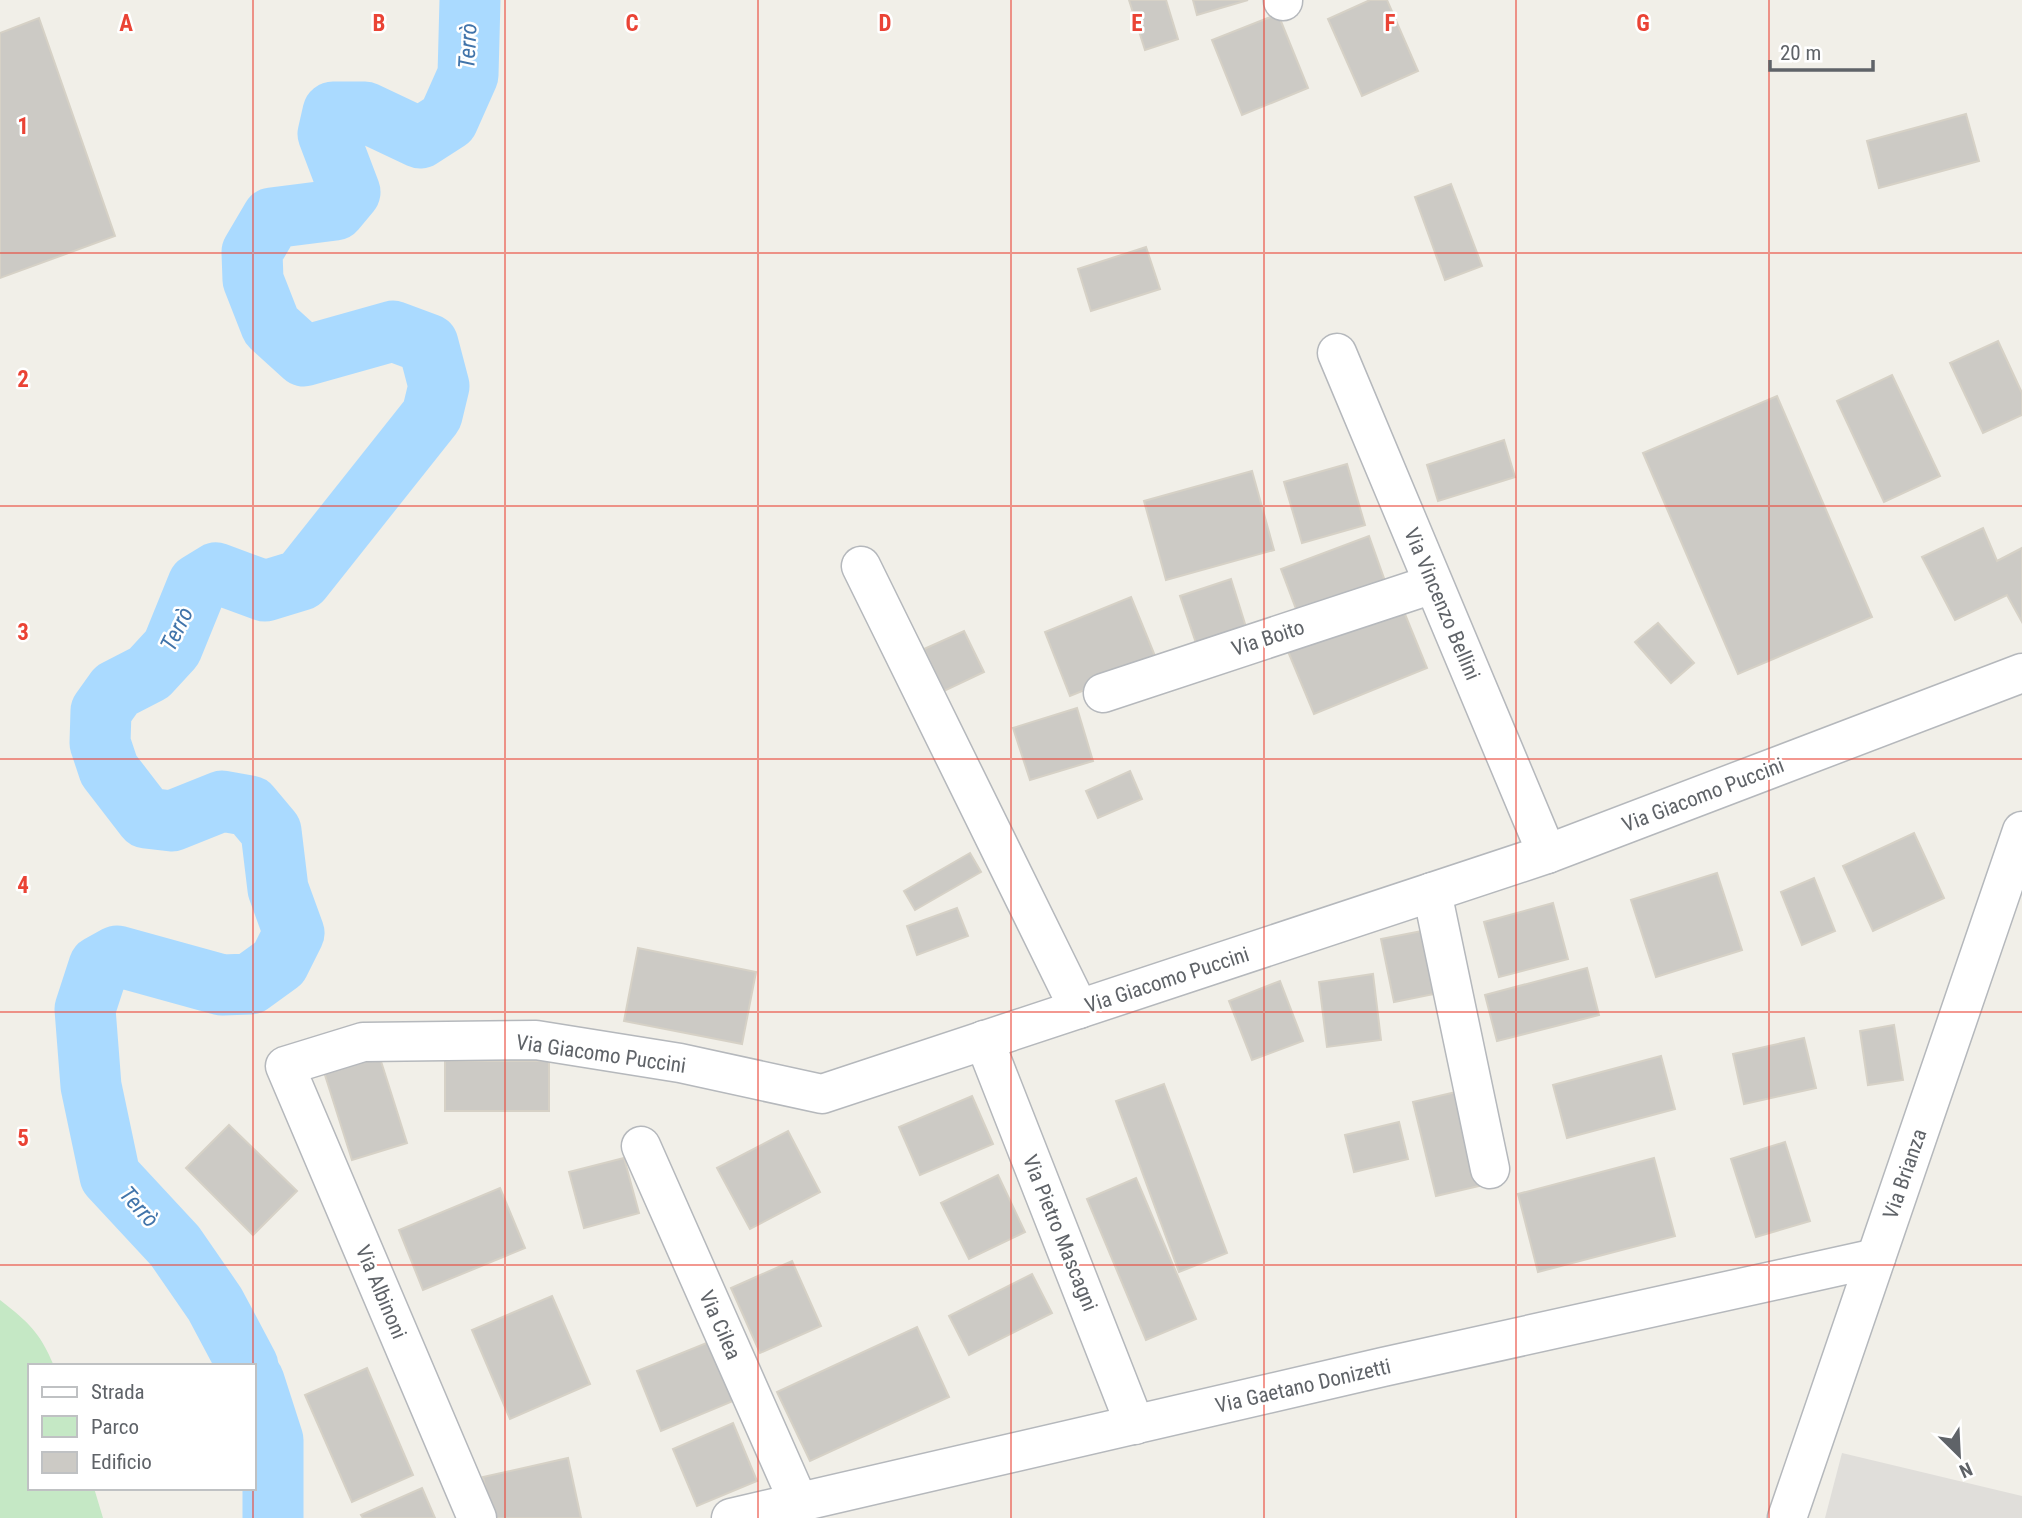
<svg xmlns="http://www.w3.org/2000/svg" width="2022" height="1518" viewBox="0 0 2022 1518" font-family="'Roboto Condensed',sans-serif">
	<rect width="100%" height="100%" fill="#f1efe8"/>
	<!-- industrial -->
	<polygon fill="#e0deda" points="1842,1453 2022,1496 2022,1518 1825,1518"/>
	<!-- green -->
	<path fill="#c5e8c5" d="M0 1300C28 1322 40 1332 54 1366H30V1488H94L103 1518H0Z"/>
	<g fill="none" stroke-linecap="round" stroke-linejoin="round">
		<!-- river -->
		<g stroke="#aadaff" stroke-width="61">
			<polyline points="248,1366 215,1304 175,1246 110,1176 91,1086 85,1009 99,966 117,956 222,985 250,984 279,963 294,933 278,889 271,831 250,806 222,801 172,821 146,818 109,770 100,743 101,711 116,690 149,673 172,648 198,584 216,573 265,591 301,580 432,415 439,386 428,344 393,331 304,356 271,326 253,280 252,252 272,218 335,210 350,192 328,134 333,112 365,112 420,138 448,120 468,75 470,0"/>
			<polyline points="254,1381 273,1440 273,1518"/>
		</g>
	</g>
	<!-- building -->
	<g fill="#cccac5" stroke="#d6d1c6" stroke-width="2">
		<polygon points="1129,0 1166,0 1178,39 1145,50"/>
		<polygon points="1193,0 1248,0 1197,15"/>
		<polygon points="1370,0 1387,0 1418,71 1362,96 1328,19"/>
		<polygon points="1278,14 1308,88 1242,115 1212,40"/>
		<polygon points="39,18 115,236 0,278 0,33"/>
		<polygon points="1966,114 1979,161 1879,188 1867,141"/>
		<polygon points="1451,184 1482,266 1445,280 1415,197"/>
		<polygon points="1146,247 1160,289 1091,311 1078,269"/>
		<polygon points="1998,341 2022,393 2022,415 1983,433 1950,363"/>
		<polygon points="1892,375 1940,476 1884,502 1837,401"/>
		<polygon points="1777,396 1872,617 1738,674 1643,453"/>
		<polygon points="1504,440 1515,477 1438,501 1427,465"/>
		<polygon points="1347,464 1365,525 1302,543 1284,482"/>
		<polygon points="1252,471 1274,550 1166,580 1144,501"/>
		<polygon points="1983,528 1997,561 2022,548 2022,622 2007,595 1955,620 1922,557"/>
		<polygon points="1369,536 1386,584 1299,617 1281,569"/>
		<polygon points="1231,579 1246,627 1196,643 1180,596"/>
		<polygon points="1131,597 1157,661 1070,696 1045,632"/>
		<polygon points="1400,602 1427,668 1314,714 1287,649"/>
		<polygon points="1658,623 1694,663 1671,683 1635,642"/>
		<polygon points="964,631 984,672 944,691 924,649"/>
		<polygon points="1077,708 1093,761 1030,780 1013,728"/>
		<polygon points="1130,771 1142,799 1098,818 1086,791"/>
		<polygon points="1914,833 1944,898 1873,931 1843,866"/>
		<polygon points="970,853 981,872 915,910 904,891"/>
		<polygon points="1717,873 1742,950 1656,977 1631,900"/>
		<polygon points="1814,878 1835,931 1802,945 1781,892"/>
		<polygon points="1553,903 1568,959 1499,977 1484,922"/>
		<polygon points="957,908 968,936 917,955 907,926"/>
		<polygon points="1422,931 1434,994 1394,1002 1381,939"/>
		<polygon points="638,948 756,972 742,1044 624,1021"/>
		<polygon points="1587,968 1599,1015 1497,1041 1485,995"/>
		<polygon points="1373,974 1381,1040 1327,1047 1319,982"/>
		<polygon points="1280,981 1303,1041 1252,1060 1229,1001"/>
		<polygon points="1894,1025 1903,1080 1868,1085 1860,1031"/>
		<polygon points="1804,1038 1816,1088 1744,1104 1733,1054"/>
		<polygon points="379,1055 407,1143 352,1160 324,1072"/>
		<polygon points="1661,1056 1675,1109 1567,1138 1553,1085"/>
		<rect x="445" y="1061" width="104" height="50"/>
		<polygon points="1164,1084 1227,1253 1179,1272 1116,1101"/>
		<polygon points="1456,1092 1479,1186 1436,1196 1413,1102"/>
		<polygon points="972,1096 993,1144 920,1175 899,1127"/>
		<polygon points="1399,1122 1408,1159 1354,1172 1345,1135"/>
		<polygon points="229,1125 297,1191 253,1235 186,1168"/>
		<polygon points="788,1131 820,1192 750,1229 717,1168"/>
		<polygon points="1785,1142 1810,1221 1756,1237 1731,1159"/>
		<polygon points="624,1158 639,1213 584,1228 569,1172"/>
		<polygon points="1654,1158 1675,1236 1538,1272 1518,1194"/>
		<polygon points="998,1175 1025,1232 969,1259 941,1203"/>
		<polygon points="1136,1178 1196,1319 1146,1340 1087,1199"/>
		<polygon points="500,1188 525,1248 423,1290 399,1230"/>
		<polygon points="792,1261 821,1326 760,1353 731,1288"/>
		<polygon points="1032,1274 1052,1313 969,1355 949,1316"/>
		<polygon points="552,1296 590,1384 510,1419 472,1330"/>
		<polygon points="917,1327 949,1397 810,1461 777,1392"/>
		<polygon points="709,1342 733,1401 661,1431 637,1371"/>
		<polygon points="367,1368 413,1475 352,1502 305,1395"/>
		<polygon points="733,1423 757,1481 697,1506 673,1449"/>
		<polygon points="568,1458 581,1518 492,1518 483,1477"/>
		<polygon points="422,1488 435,1518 363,1518 361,1515"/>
	</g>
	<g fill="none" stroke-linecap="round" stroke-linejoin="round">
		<defs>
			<g id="minor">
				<polyline points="1283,1 1283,0"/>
				<polyline points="1337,353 1547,854"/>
				<polyline points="861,566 1079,1009"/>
				<polyline points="1103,693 1433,584"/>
				<polyline points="1432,892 1490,1169"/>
				<polyline points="984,1040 1135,1425"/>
				<polyline points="641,1146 799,1503"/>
				<polyline points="477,1518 285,1066 363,1042 536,1040 680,1063 822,1094 1547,854 2022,673"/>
				<polyline points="731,1518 1383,1367 1876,1258"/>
				<polyline points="1787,1518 2022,831"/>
			</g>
		</defs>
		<!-- minor casing -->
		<use href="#minor" stroke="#b5b8bc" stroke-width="41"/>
		<!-- minor -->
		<use href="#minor" stroke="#fff" stroke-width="38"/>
	</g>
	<!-- grid -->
	<path fill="none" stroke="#ea4335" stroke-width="2" stroke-opacity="0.55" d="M253 0V1366M505 0V1518M758 0V1518M1011 0V1518M1264 0V1518M1516 0V1518M1769 0V1518M0 253H2022M0 506H2022M0 759H2022M0 1012H2022M0 1265H2022M253 1488V1518"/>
	<g text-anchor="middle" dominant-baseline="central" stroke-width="5" stroke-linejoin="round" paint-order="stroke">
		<!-- street labels -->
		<g font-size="21" fill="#5f6368" stroke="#fff">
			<text transform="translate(1442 604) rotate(67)">Via Vincenzo Bellini</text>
			<text transform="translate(1268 638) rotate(-18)">Via Boito</text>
			<text transform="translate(1703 795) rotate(-21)">Via Giacomo Puccini</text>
			<text transform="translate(1167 980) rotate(-18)">Via Giacomo Puccini</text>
			<text transform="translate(601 1054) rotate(8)">Via Giacomo Puccini</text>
			<text transform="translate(1905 1174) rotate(-71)">Via Brianza</text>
			<text transform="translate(1060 1233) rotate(68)">Via Pietro Mascagni</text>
			<text transform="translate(381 1292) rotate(67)">Via Albinoni</text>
			<text transform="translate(720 1325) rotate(66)">Via Cilea</text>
			<text transform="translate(1303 1386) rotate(-13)">Via Gaetano Donizetti</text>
		</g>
		<!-- water labels -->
		<g font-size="23" font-style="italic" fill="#4174aa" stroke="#fff">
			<text transform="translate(468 46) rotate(-87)">Terrò</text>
			<text transform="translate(177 629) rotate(-64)">Terrò</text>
			<text transform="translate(139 1207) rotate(48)">Terrò</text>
		</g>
	</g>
	<g font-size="23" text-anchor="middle" font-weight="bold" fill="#ea4335" stroke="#fff" stroke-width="5" stroke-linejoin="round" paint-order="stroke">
		<text x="126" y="31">A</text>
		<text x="379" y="31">B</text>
		<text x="632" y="31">C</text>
		<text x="885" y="31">D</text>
		<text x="1137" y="31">E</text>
		<text x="1390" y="31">F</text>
		<text x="1643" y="31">G</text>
		<text x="23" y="134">1</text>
		<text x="23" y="387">2</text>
		<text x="23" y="640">3</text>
		<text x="23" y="893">4</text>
		<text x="23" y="1146">5</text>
	</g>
	<!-- legend -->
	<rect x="28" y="1364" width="228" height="126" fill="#ffffff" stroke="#bfc1c3" stroke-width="2"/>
	<rect x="42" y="1387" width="35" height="10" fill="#ffffff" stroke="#bfc1c3" stroke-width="2"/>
	<text x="91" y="1399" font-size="21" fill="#5f6368">Strada</text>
	<rect x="42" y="1416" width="35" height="21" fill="#c5e8c5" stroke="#bfc1c3" stroke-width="2"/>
	<text x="91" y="1434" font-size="21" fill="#5f6368">Parco</text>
	<rect x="42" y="1452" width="35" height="21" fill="#cccac5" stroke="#bfc1c3" stroke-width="2"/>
	<text x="91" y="1469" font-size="21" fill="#5f6368">Edificio</text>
	<!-- north arrow -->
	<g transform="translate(1959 1455) rotate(156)" stroke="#ffffff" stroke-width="5" paint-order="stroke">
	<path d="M0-5L12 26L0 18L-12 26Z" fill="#5f6368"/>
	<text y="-10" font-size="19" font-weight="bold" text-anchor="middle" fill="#5f6368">N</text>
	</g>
	<!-- scale -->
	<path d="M1770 60v10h103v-10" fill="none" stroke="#5f6368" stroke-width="3.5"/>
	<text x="1780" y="60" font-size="21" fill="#5f6368" stroke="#ffffff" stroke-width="5" paint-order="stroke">20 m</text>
</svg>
